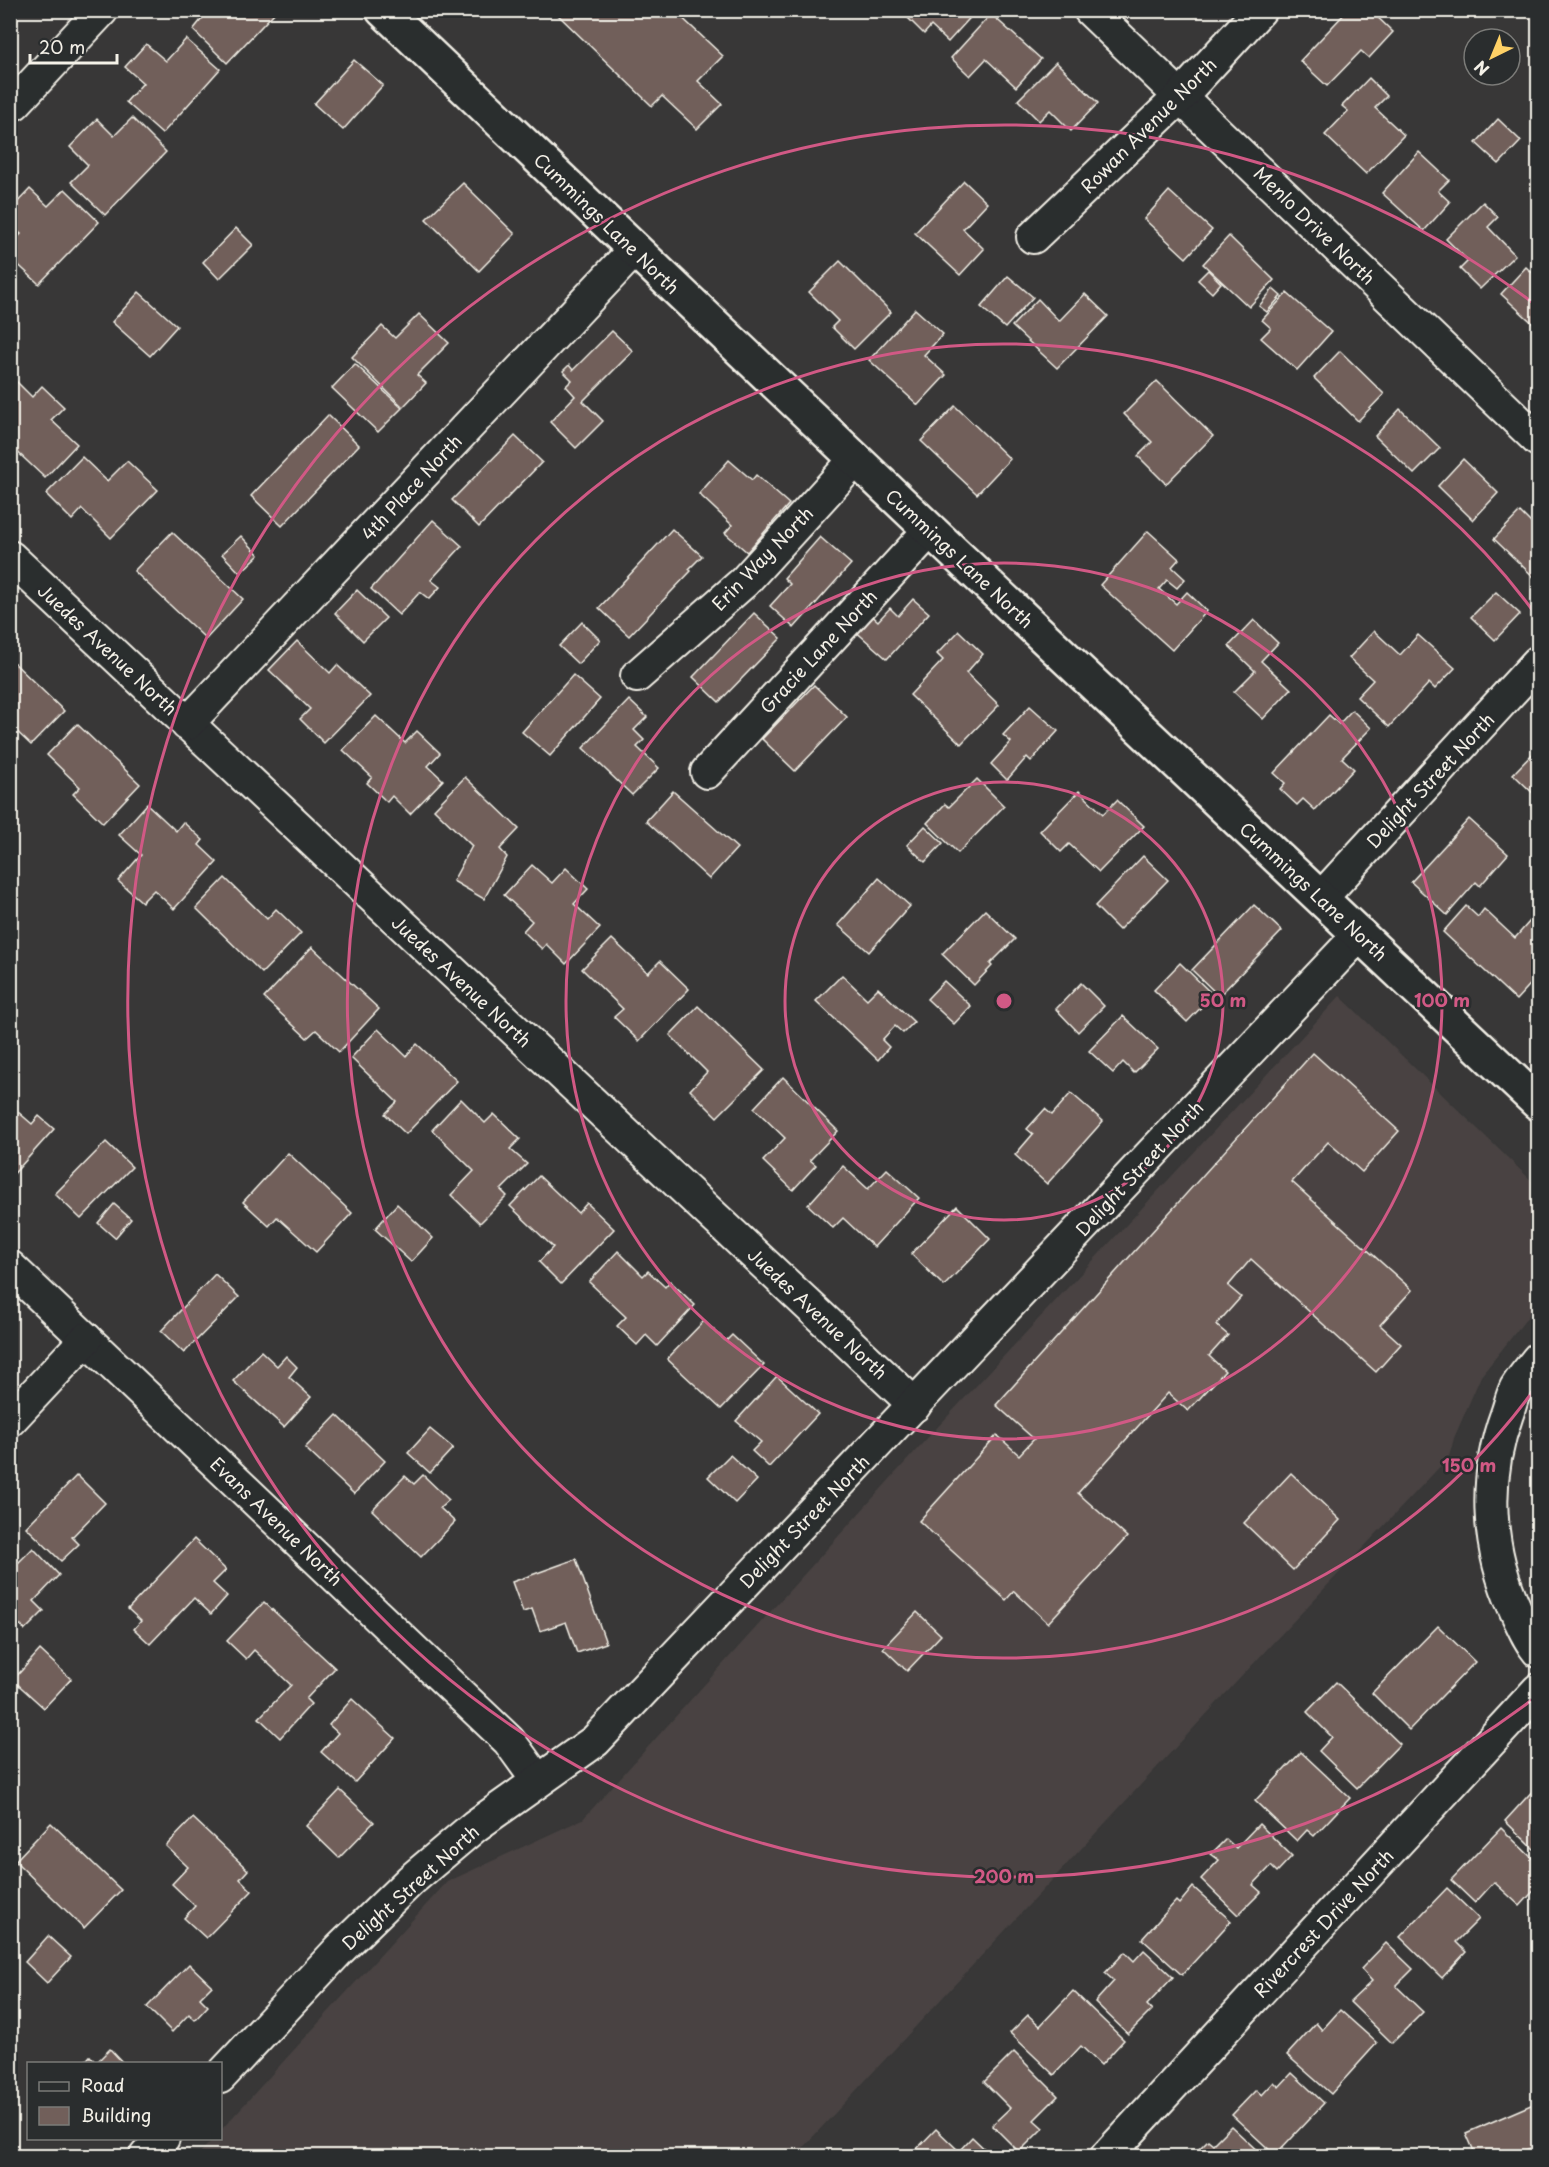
<svg xmlns="http://www.w3.org/2000/svg" width="1549" height="2167" viewBox="0 0 1549 2167" font-family="'Playpen Sans',sans-serif">
	<rect width="100%" height="100%" fill="#383737"/>
	<filter id="ink" filterUnits="userSpaceOnUse"><feTurbulence type="fractalNoise" baseFrequency=".0167" numOctaves="2"/><feDisplacementMap in="SourceGraphic" scale="12" xChannelSelector="R" yChannelSelector="G"/><feConvolveMatrix kernelMatrix="1 2 1 2 8 2 1 2 1" color-interpolation-filters="sRGB"/></filter>
	<g filter="url(#ink)">
		<!-- built -->
		<polygon fill="#494342" points="1340,996 1538,1187 1538,1304 1481,1376 1454,1438 1449,1457 1269,1647 795,2156 197,2156 213,2139 220,2138 221,2130 447,1882 583,1819 920,1446"/>
		<!-- building -->
		<g fill="#715f5a" stroke="#f4f1e8" stroke-width="1.5">
			<polygon points="209,10 277,10 227,63 193,30"/>
			<polygon points="559,10 678,10 676,12 723,56 698,81 722,104 697,129 662,96 652,106 556,13"/>
			<polygon points="900,10 977,10 948,42 931,26 924,34"/>
			<polygon points="1348,10 1370,10 1393,32 1369,58 1361,51 1327,86 1300,61"/>
			<polygon points="991,14 1041,59 1016,87 986,59 970,76 951,58"/>
			<polygon points="186,39 220,69 162,134 126,102 143,83 125,67 146,44 166,61"/>
			<polygon points="354,60 383,85 343,130 314,104"/>
			<polygon points="1056,62 1098,103 1071,131 1050,110 1039,121 1018,100"/>
			<polygon points="1369,78 1387,96 1375,108 1404,135 1366,174 1325,135 1348,111 1342,106"/>
			<polygon points="132,118 166,152 105,215 71,182 88,165 70,147 97,119 114,136"/>
			<polygon points="1498,119 1521,141 1499,164 1476,143"/>
			<polygon points="1419,152 1449,180 1438,191 1450,202 1424,231 1382,193"/>
			<polygon points="964,181 987,203 963,229 984,249 960,275 915,233"/>
			<polygon points="463,183 515,234 479,271 426,219"/>
			<polygon points="30,189 48,206 65,189 99,222 39,284 10,257 10,245 21,234 10,224 10,210"/>
			<polygon points="1169,191 1212,230 1186,258 1144,219"/>
			<polygon points="1483,202 1498,217 1488,227 1515,255 1480,289 1460,269 1468,261 1446,239"/>
			<polygon points="236,228 253,245 219,279 203,262"/>
			<polygon points="1229,236 1274,280 1249,307 1203,264"/>
			<polygon points="840,261 891,312 854,349 832,327 838,321 809,292"/>
			<polygon points="1526,267 1538,278 1538,328 1501,294"/>
			<polygon points="1208,270 1221,283 1212,293 1198,280"/>
			<polygon points="1008,276 1033,297 1005,328 981,307"/>
			<polygon points="1273,289 1281,296 1267,312 1259,306"/>
			<polygon points="139,292 177,326 150,356 112,322"/>
			<polygon points="1287,293 1331,332 1297,370 1261,338 1271,328 1262,320"/>
			<polygon points="1085,294 1108,316 1057,368 1012,326 1038,299 1059,321"/>
			<polygon points="915,309 943,334 924,355 946,375 918,405 869,360"/>
			<polygon points="419,314 449,343 417,375 426,383 403,407 352,357 382,326 395,338"/>
			<polygon points="612,331 633,351 583,401 603,421 576,448 550,422 575,396 566,386 572,380 563,371 569,365 573,370"/>
			<polygon points="1340,351 1384,394 1358,421 1314,378"/>
			<polygon points="355,364 402,408 378,432 332,388"/>
			<polygon points="14,379 32,397 42,386 64,407 51,420 77,444 45,478 10,445 10,383"/>
			<polygon points="1157,381 1213,436 1166,484 1138,456 1152,442 1124,414"/>
			<polygon points="955,406 1010,459 977,494 921,441"/>
			<polygon points="1400,409 1440,448 1414,474 1375,436"/>
			<polygon points="328,415 359,445 282,526 251,496"/>
			<polygon points="515,436 542,462 479,527 452,500"/>
			<polygon points="82,457 107,481 127,461 158,490 111,538 82,509 72,520 46,494"/>
			<polygon points="1463,459 1498,493 1473,520 1438,486"/>
			<polygon points="729,460 752,480 756,475 789,504 747,552 725,533 732,525 699,494"/>
			<polygon points="1520,512 1538,530 1538,581 1494,539"/>
			<polygon points="433,520 462,546 431,580 440,587 429,599 420,592 399,615 371,589"/>
			<polygon points="672,529 702,556 689,569 691,571 629,636 599,608"/>
			<polygon points="1148,531 1179,559 1172,567 1185,579 1177,588 1167,580 1159,589 1176,604 1187,592 1207,611 1172,650 1100,585"/>
			<polygon points="172,532 243,599 206,639 134,571"/>
			<polygon points="241,536 259,555 240,573 222,554"/>
			<polygon points="820,537 851,564 794,628 770,606 790,584 784,578"/>
			<polygon points="357,590 386,618 363,641 335,613"/>
			<polygon points="1496,592 1520,614 1495,640 1471,617"/>
			<polygon points="913,599 929,613 887,659 853,629 868,612 878,621 890,608 898,616"/>
			<polygon points="754,613 781,638 719,702 693,677"/>
			<polygon points="1254,620 1278,643 1261,661 1291,689 1263,719 1234,692 1255,671 1229,646"/>
			<polygon points="582,622 600,640 578,664 559,646"/>
			<polygon points="959,631 983,654 966,673 999,705 961,744 910,695 943,660 937,654"/>
			<polygon points="1374,631 1400,655 1418,635 1455,668 1435,689 1429,683 1389,727 1357,697 1373,680 1349,658"/>
			<polygon points="297,641 330,673 337,665 370,696 324,743 300,719 310,709 269,670"/>
			<polygon points="10,659 64,711 31,745 10,725"/>
			<polygon points="573,675 600,699 550,756 522,732"/>
			<polygon points="814,685 847,717 795,771 762,739"/>
			<polygon points="629,700 647,717 634,730 644,740 637,747 659,768 632,795 583,748"/>
			<polygon points="1030,706 1058,731 1031,761 1027,757 1007,780 991,764 1011,742 1003,735"/>
			<polygon points="1352,710 1371,728 1342,758 1354,769 1315,810 1303,799 1297,805 1280,789 1285,783 1274,773 1329,715 1339,724"/>
			<polygon points="376,716 405,743 417,731 440,753 428,766 443,780 410,814 392,796 387,802 367,783 372,777 343,750"/>
			<polygon points="77,724 140,784 103,823 73,794 80,787 47,755"/>
			<polygon points="1538,748 1538,798 1513,774"/>
			<polygon points="465,777 519,829 500,849 507,857 484,899 453,881 472,846 434,809"/>
			<polygon points="977,779 1004,806 958,853 927,823 945,804 949,807"/>
			<polygon points="673,791 737,848 709,879 646,821"/>
			<polygon points="1079,791 1103,814 1117,800 1144,826 1099,872 1069,844 1061,852 1040,831"/>
			<polygon points="147,804 176,831 183,822 203,840 199,845 217,862 174,909 154,890 142,902 118,881 141,855 119,835"/>
			<polygon points="1469,819 1508,854 1480,886 1476,882 1447,915 1411,882"/>
			<polygon points="925,826 943,843 925,862 907,845"/>
			<polygon points="1143,856 1168,880 1119,930 1095,906"/>
			<polygon points="532,865 552,883 566,868 588,889 574,904 600,928 566,964 546,944 542,949 523,931 532,921 504,895"/>
			<polygon points="225,878 267,919 276,909 301,933 262,973 196,908"/>
			<polygon points="879,878 910,906 869,952 838,925"/>
			<polygon points="1254,905 1282,931 1219,996 1192,970"/>
			<polygon points="1466,906 1478,917 1484,909 1515,938 1538,912 1538,976 1516,1000 1443,932"/>
			<polygon points="985,910 1015,939 990,964 992,966 974,985 942,954"/>
			<polygon points="612,939 648,973 660,961 689,989 639,1041 614,1017 623,1009 582,969"/>
			<polygon points="312,947 379,1009 339,1052 316,1030 307,1038 264,998"/>
			<polygon points="1180,963 1213,995 1187,1022 1154,990"/>
			<polygon points="842,975 867,999 878,988 914,1022 903,1033 895,1026 882,1040 889,1047 878,1060 816,1001"/>
			<polygon points="944,981 971,1006 954,1024 927,999"/>
			<polygon points="1081,983 1104,1006 1078,1032 1056,1009"/>
			<polygon points="698,1006 764,1070 717,1117 690,1090 707,1072 670,1035"/>
			<polygon points="1123,1016 1158,1049 1134,1073 1123,1062 1113,1073 1089,1051"/>
			<polygon points="378,1029 406,1056 417,1044 457,1081 406,1134 385,1114 397,1102 351,1058"/>
			<polygon points="1313,1053 1399,1131 1362,1172 1328,1142 1292,1182 1412,1290 1380,1325 1401,1344 1376,1372 1251,1259 1228,1286 1241,1297 1216,1325 1228,1335 1209,1356 1225,1371 1188,1411 1168,1393 1078,1493 1127,1537 1048,1623 1014,1591 1006,1600 919,1521 997,1435 1019,1455 1034,1439 996,1405"/>
			<polygon points="783,1077 838,1131 810,1160 816,1165 793,1190 763,1161 785,1138 754,1108"/>
			<polygon points="1071,1093 1103,1121 1047,1184 1015,1155 1033,1134 1027,1129 1045,1109 1052,1115"/>
			<polygon points="461,1099 485,1123 494,1114 520,1139 510,1149 527,1164 501,1190 507,1196 480,1223 451,1195 474,1171 432,1130"/>
			<polygon points="10,1105 32,1124 39,1116 54,1129 10,1178"/>
			<polygon points="106,1142 132,1167 81,1219 55,1194"/>
			<polygon points="288,1153 352,1213 316,1252 277,1217 269,1226 243,1202"/>
			<polygon points="843,1166 868,1189 887,1169 919,1198 874,1247 843,1218 833,1228 808,1205"/>
			<polygon points="539,1176 578,1213 587,1203 614,1229 561,1284 539,1262 553,1247 510,1206"/>
			<polygon points="114,1204 131,1219 115,1238 98,1223"/>
			<polygon points="397,1204 433,1238 411,1262 375,1229"/>
			<polygon points="957,1206 990,1239 944,1286 911,1254"/>
			<polygon points="618,1251 643,1276 648,1271 665,1287 670,1281 695,1305 657,1346 646,1335 637,1345 617,1326 626,1317 589,1282"/>
			<polygon points="215,1274 239,1297 184,1353 161,1331"/>
			<polygon points="704,1321 726,1341 732,1335 764,1365 721,1409 667,1359"/>
			<polygon points="261,1351 277,1366 286,1356 297,1367 289,1377 311,1397 284,1427 233,1381"/>
			<polygon points="777,1376 818,1414 769,1467 752,1451 761,1442 736,1421"/>
			<polygon points="337,1415 385,1461 354,1494 305,1448"/>
			<polygon points="430,1429 453,1448 430,1473 408,1453"/>
			<polygon points="730,1455 757,1480 735,1503 708,1477"/>
			<polygon points="1291,1473 1340,1520 1293,1570 1244,1523"/>
			<polygon points="77,1475 105,1503 72,1537 79,1544 61,1561 26,1527"/>
			<polygon points="423,1475 449,1500 440,1508 455,1522 421,1557 372,1510 405,1476 414,1484"/>
			<polygon points="194,1539 226,1570 213,1583 227,1596 211,1614 194,1598 150,1644 134,1629 141,1621 128,1609"/>
			<polygon points="33,1548 59,1575 34,1601 44,1611 25,1630 10,1615 10,1571"/>
			<polygon points="576,1559 606,1643 577,1653 566,1622 540,1631 532,1609 523,1612 512,1582"/>
			<polygon points="264,1602 335,1668 306,1699 311,1704 280,1738 259,1718 291,1685 254,1650 246,1659 227,1641"/>
			<polygon points="917,1612 941,1635 907,1671 883,1648"/>
			<polygon points="1438,1626 1475,1662 1409,1730 1372,1693"/>
			<polygon points="40,1650 71,1679 44,1708 13,1680"/>
			<polygon points="1336,1682 1400,1744 1357,1788 1319,1751 1332,1737 1307,1712"/>
			<polygon points="352,1699 395,1738 355,1782 321,1752 338,1733 329,1725"/>
			<polygon points="1301,1752 1350,1798 1314,1836 1307,1830 1297,1841 1255,1801"/>
			<polygon points="1538,1785 1538,1853 1505,1821"/>
			<polygon points="340,1790 374,1822 339,1858 306,1826"/>
			<polygon points="193,1818 248,1870 240,1879 252,1891 206,1938 184,1918 195,1906 172,1884 188,1867 166,1846"/>
			<polygon points="51,1823 121,1890 84,1928 15,1861"/>
			<polygon points="1259,1824 1292,1856 1277,1872 1271,1866 1253,1885 1261,1892 1238,1915 1201,1879 1219,1860 1211,1854 1226,1839 1236,1848"/>
			<polygon points="1501,1828 1538,1864 1538,1886 1520,1906 1494,1882 1475,1903 1451,1880"/>
			<polygon points="1193,1887 1231,1921 1182,1975 1142,1939 1176,1901 1179,1904"/>
			<polygon points="1447,1888 1479,1919 1456,1942 1466,1952 1442,1978 1400,1937"/>
			<polygon points="48,1936 71,1957 47,1983 25,1962"/>
			<polygon points="1386,1943 1413,1969 1396,1986 1423,2012 1392,2043 1350,2002 1372,1981 1361,1969"/>
			<polygon points="1144,1950 1173,1977 1147,2005 1152,2010 1128,2034 1095,2002 1114,1981 1105,1973 1125,1952 1134,1961"/>
			<polygon points="189,1964 212,1986 200,1998 208,2006 195,2020 189,2014 172,2032 147,2007"/>
			<polygon points="1073,1991 1124,2040 1101,2065 1081,2046 1054,2075 1010,2033 1028,2015 1040,2026"/>
			<polygon points="1340,2010 1377,2043 1331,2094 1287,2055 1316,2023 1322,2030"/>
			<polygon points="110,2049 124,2064 83,2064 90,2056 96,2063"/>
			<polygon points="1014,2052 1058,2096 1034,2120 1043,2128 1019,2152 992,2125 1010,2108 984,2082"/>
			<polygon points="1292,2073 1324,2103 1275,2155 1232,2115 1256,2090 1262,2095 1274,2082 1279,2087"/>
			<polygon points="1538,2102 1538,2145 1511,2156 1476,2156 1466,2133"/>
			<polygon points="1231,2126 1263,2156 1192,2156 1208,2140 1213,2144"/>
			<polygon points="936,2129 959,2151 972,2137 992,2156 910,2156"/>
		</g>
		<g fill="none" stroke-linecap="round" stroke-linejoin="round">
			<defs>
				<g id="minor">
					<polyline points="1090,10 1538,440"/>
					<polyline points="15,103 102,10"/>
					<polyline points="1033,237 1181,96 1260,10"/>
					<polyline points="10,557 915,1405"/>
					<polyline points="637,676 744,582 856,459"/>
					<polyline points="187,724 635,249"/>
					<polyline points="707,772 930,530"/>
					<polyline points="1321,898 1538,662"/>
					<polyline points="10,1267 509,1741 538,1781"/>
					<path d="M1538 1359C1531 1368 1522 1378 1516 1388 1512 1396 1510 1406 1507 1414 1483 1479 1487 1549 1516 1611 1523 1626 1528 1639 1538 1651"/>
					<polyline points="10,1420 86,1339"/>
					<polyline points="220,2077 340,1949 411,1880 475,1826 595,1741 1360,934"/>
					<polyline points="146,2156 163,2138"/>
					<polyline points="1107,2156 1538,1690"/>
				</g>
				<polyline id="tertiary" points="383,10 930,530 1538,1103"/>
			</defs>
			<!-- minor casing -->
			<use href="#minor" stroke="#f4f1e8" stroke-width="36"/>
			<!-- tertiary casing -->
			<use href="#tertiary" stroke="#f4f1e8" stroke-width="38"/>
			<!-- minor -->
			<use href="#minor" stroke="#2a2d2e" stroke-width="32"/>
			<!-- tertiary -->
			<use href="#tertiary" stroke="#2a2d2e" stroke-width="33"/>
		</g>
	</g>
	<!-- distance rings -->
	<g fill="none" stroke="#d15985" stroke-width="3">
		<circle cx="1004" cy="1001" r="219"/>
		<circle cx="1004" cy="1001" r="438"/>
		<path d="M1536 1387A657 657 0 1 1 1536 615"/>
		<path d="M1537 1696A876 876 0 1 1 1537 306"/>
	</g>
	<g text-anchor="middle" dominant-baseline="central" stroke-width="5" stroke-linejoin="round" paint-order="stroke">
		<!-- street labels -->
		<g font-size="18" fill="#f4f1e8" stroke="#2a2d2e">
			<text transform="translate(1148 125) rotate(-45)">Rowan Avenue North</text>
			<text transform="translate(607 223) rotate(44)">Cummings Lane North</text>
			<text transform="translate(1315 225) rotate(44)">Menlo Drive North</text>
			<text transform="translate(411 487) rotate(-47)">4th Place North</text>
			<text transform="translate(762 558) rotate(-46)">Erin Way North</text>
			<text transform="translate(960 558) rotate(43)">Cummings Lane North</text>
			<text transform="translate(108 649) rotate(43)">Juedes Avenue North</text>
			<text transform="translate(818 651) rotate(-47)">Gracie Lane North</text>
			<text transform="translate(1430 780) rotate(-47)">Delight Street North</text>
			<text transform="translate(1314 891) rotate(43)">Cummings Lane North</text>
			<text transform="translate(462 981) rotate(43)">Juedes Avenue North</text>
			<text transform="translate(1139 1168) rotate(-47)">Delight Street North</text>
			<text transform="translate(818 1313) rotate(43)">Juedes Avenue North</text>
			<text transform="translate(277 1521) rotate(44)">Evans Avenue North</text>
			<text transform="translate(804 1521) rotate(-46)">Delight Street North</text>
			<text transform="translate(410 1887) rotate(-42)">Delight Street North</text>
			<text transform="translate(1323 1923) rotate(-47)">Rivercrest Drive North</text>
		</g>
	</g>
	<circle cx="1004" cy="1001" r="9" fill="#d15985" stroke="#2a2d2e" stroke-width="3"/>
	<g font-size="18" text-anchor="middle" font-weight="bold" fill="#d15985" stroke="#2a2d2e" stroke-width="5" stroke-linejoin="round" paint-order="stroke">
		<text x="1223" y="1007">50 m</text>
		<text x="1442" y="1007">100 m</text>
		<text x="1469" y="1472">150 m</text>
		<text x="1004" y="1883">200 m</text>
	</g>
	<!-- margin -->
	<rect width="1549" height="2167" fill="none" stroke="#2a2d2e" stroke-width="36"/>
	<rect x="18" y="18" width="1513" height="2131" fill="none" stroke="#f4f1e8" stroke-width="2" filter="url(#ink)"/>
	<!-- legend -->
	<rect x="27" y="2062" width="195" height="78" fill="#2a2d2e" stroke="#7b7b78" stroke-width="1.5"/>
	<rect x="39" y="2082" width="30" height="9" fill="#2a2d2e" stroke="#7b7b78" stroke-width="1.5"/>
	<text x="81" y="2092" font-size="18" fill="#f4f1e8">Road</text>
	<rect x="39" y="2107" width="30" height="18" fill="#715f5a" stroke="#7b7b78" stroke-width="1.5"/>
	<text x="81" y="2122" font-size="18" fill="#f4f1e8">Building</text>
	<!-- north arrow -->
	<g transform="translate(1492 57) rotate(223)"><circle r="28" fill="#2a2d2e" stroke="#7b7b78" stroke-width="1.5"/>
	<path d="M0-4.5L10 22L0 15L-10 22Z" fill="#ffd166"/>
	<text y="-9" font-size="16" font-weight="bold" text-anchor="middle" fill="#f4f1e8">N</text>
	</g>
	<!-- scale -->
	<path d="M30 54v9h87v-9" fill="none" stroke="#f4f1e8" stroke-width="3"/>
	<text x="39" y="54" font-size="18" fill="#f4f1e8" stroke="#2a2d2e" stroke-width="4.5" paint-order="stroke">20 m</text>
</svg>
